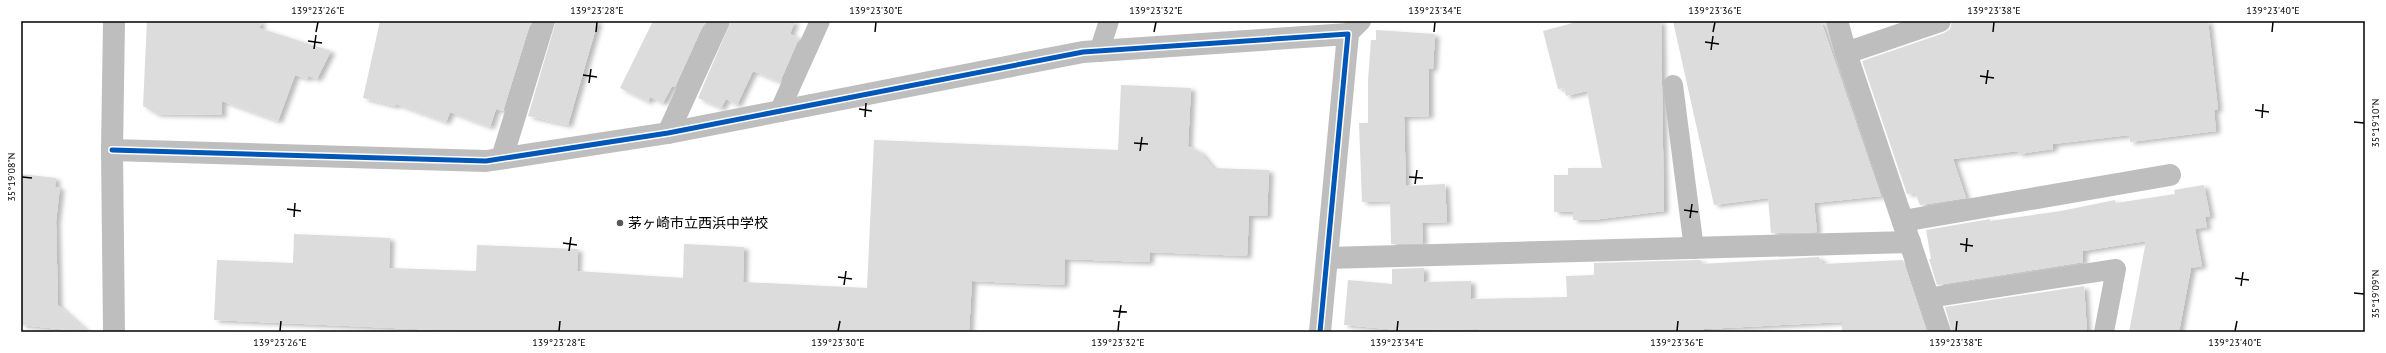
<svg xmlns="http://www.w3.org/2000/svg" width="2386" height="353" viewBox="0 0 2386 353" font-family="'PT Sans','Noto Sans JP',sans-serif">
	<defs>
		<filter id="shadow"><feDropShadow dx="4.5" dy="2.5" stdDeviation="2" flood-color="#0004"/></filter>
	</defs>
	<rect width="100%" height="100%" fill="#fff"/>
	<!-- building -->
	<g fill="#dcdcdc" filter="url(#shadow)">
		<polygon points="147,21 262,21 259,28 331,51 317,79 308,76 307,79 295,75 278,121 222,101 222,115 157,114 143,106"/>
		<polygon points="380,21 531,21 503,111 496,109 490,127 450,112 446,122 396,104 395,106 363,98"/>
		<polygon points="556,21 598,21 568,125 528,116"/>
		<polygon points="653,21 705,21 675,87 672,86 663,103 650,97 648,102 620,88"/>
		<polygon points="731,21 795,21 790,34 799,38 780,82 753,71 737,105 726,99 721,108 698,98"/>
		<polygon points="1580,21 1661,21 1664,211 1592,220 1573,220 1573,212 1554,212 1554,175 1568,175 1568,168 1602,168 1587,91 1566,96 1564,88 1558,89 1543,31"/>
		<polygon points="1673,21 1821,21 1881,196 1814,203 1817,232 1771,233 1768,198 1714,205"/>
		<polygon points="1952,21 2208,21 2218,109 2214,110 2216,131 2130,142 2129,135 2053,144 2053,149 2019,154 2018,151 1953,159 1966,198 1920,205 1915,193 1907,194 1862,61 1944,33 1950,29"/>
		<polygon points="1376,30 1435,34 1433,69 1429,68 1429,116 1404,117 1406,186 1445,184 1447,222 1422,223 1423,243 1391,244 1390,201 1362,202 1359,123 1368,123 1368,80 1371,40 1376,40"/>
		<polygon points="1121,85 1191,88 1188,146 1200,152 1213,168 1269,170 1267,216 1249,216 1247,256 1150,252 1149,262 1065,259 1064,285 972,281 969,332 484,332 214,320 217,260 293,263 294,234 390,238 389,268 476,271 477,245 578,249 577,271 683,278 684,244 744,247 743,282 867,288 874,140 1118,150"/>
		<polygon points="21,174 56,178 55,187 60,187 56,222 58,305 88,332 21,325"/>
		<polygon points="2204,185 2210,216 2205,217 2207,227 2195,229 2202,266 2191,268 2179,332 2129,332 2146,241 2083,251 2083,262 1937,285 1929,259 1931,259 1926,230 1990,219 1990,221 2061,211 2115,200 2116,203 2175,194 2174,190"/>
		<polygon points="1819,257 1819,260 1823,260 1823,264 1903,260 1927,332 1842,332 1842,322 1704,329 1704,332 1477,332 1477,329 1399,330 1344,325 1348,280 1392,284 1392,269 1424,268 1424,282 1471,281 1471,299 1567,297 1566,276 1594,275 1594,263 1701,260 1701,264"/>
		<polygon points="2084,286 2087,332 1952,332 1945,307"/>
	</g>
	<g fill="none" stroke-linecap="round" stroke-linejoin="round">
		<!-- lane -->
		<g stroke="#bebebe" stroke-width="20">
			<polyline points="1348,34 1361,21"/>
			<polyline points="1099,52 1109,21"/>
			<polyline points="1673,85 1694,249"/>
			<polyline points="779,112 820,21"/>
			<polyline points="1928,298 2116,269 2104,332"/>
		</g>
		<!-- street -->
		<g stroke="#bebebe" stroke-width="22">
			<polyline points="114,21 112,150 114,332"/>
			<polyline points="1837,21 1846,53 1940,21"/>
			<polyline points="1846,53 1940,332"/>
			<polyline points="668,133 719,21"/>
			<polyline points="112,150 486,161 668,133 1083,52 1348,34 1320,332"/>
			<polyline points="502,158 544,21"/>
			<polyline points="1903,221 2170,175"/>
			<polyline points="1327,258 1910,242"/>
		</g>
		<defs>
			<polyline id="cycleway" points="112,150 486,161 668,133 1083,52 1348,34 1320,332"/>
		</defs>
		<!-- cycleway casing -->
		<use href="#cycleway" stroke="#fff" stroke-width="8"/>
		<!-- cycleway -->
		<use href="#cycleway" stroke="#0057b8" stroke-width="5"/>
	</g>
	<!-- ticks -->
	<path fill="none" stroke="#000" stroke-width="1.5" d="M316 32 318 22M596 32 597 22M875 32 876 22M1154 32 1156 22M1434 32 1435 22M1713 32 1715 22M1993 32 1994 22M2272 32 2273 22M308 41 322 43M1705 42 1719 44M314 49 316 35M1711 50 1713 36M583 75 597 77M1980 76 1994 78M589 83 591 69M1986 84 1988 70M859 109 872 111M2255 110 2269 112M865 117 866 103M2262 118 2263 104M2354 122 2364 123M1134 143 1148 144M1140 151 1142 137M22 177 32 178M1409 177 1423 178M1415 184 1417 170M287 209 301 211M1684 210 1698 212M294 217 295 203M1690 218 1692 204M563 243 577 245M1960 244 1973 246M569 251 571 237M1966 252 1967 238M838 277 852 279M2235 278 2249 280M844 285 846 271M2241 286 2243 272M2354 293 2364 294M1113 311 1127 312M1119 318 1121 305M280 331 281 321M559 331 560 321M838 331 840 321M1118 331 1119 321M1397 331 1398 321M1677 331 1678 321M1956 331 1957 321M2235 331 2237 321"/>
	<!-- markers -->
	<circle fill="#595959" stroke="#fff" stroke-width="1.5" cx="620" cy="223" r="4"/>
	<g text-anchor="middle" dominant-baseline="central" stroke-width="3" stroke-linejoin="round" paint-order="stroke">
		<!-- poi labels -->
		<g font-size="14" fill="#000" stroke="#fff" text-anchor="start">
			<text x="628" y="223">茅ヶ崎市立西浜中学校</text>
		</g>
	</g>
	<!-- border -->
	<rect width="2386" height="353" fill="none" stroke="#ffffff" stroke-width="44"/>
	<rect x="22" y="22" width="2342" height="309" fill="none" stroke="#000" stroke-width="1.5"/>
	<g font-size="10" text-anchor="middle" fill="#000">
		<text x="318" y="14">139°23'26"E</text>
		<text x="597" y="14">139°23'28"E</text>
		<text x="876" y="14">139°23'30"E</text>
		<text x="1156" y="14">139°23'32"E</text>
		<text x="1435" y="14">139°23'34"E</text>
		<text x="1715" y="14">139°23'36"E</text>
		<text x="1994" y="14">139°23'38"E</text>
		<text x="2273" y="14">139°23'40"E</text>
		<text transform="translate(2375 123) rotate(-90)" y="4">35°19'10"N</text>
		<text transform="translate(11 177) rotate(-90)" y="4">35°19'08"N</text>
		<text transform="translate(2375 294) rotate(-90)" y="4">35°19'09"N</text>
		<text x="280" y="346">139°23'26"E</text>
		<text x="559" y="346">139°23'28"E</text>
		<text x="838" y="346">139°23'30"E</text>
		<text x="1118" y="346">139°23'32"E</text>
		<text x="1397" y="346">139°23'34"E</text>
		<text x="1677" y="346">139°23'36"E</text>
		<text x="1956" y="346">139°23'38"E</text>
		<text x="2235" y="346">139°23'40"E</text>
	</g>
</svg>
